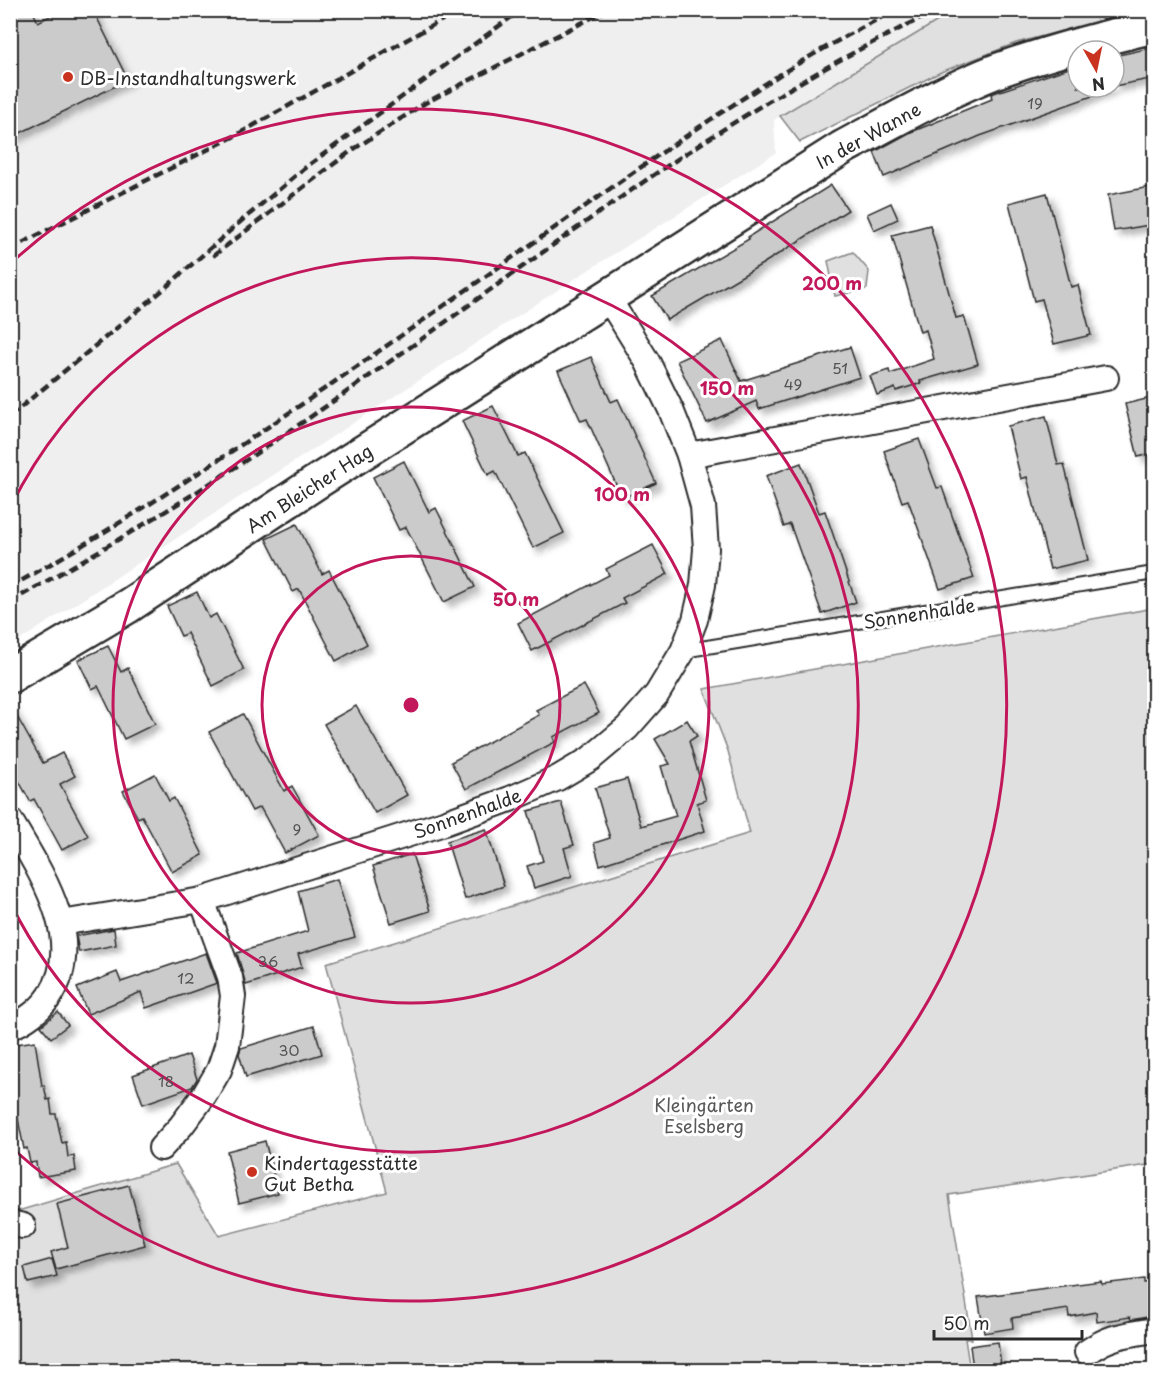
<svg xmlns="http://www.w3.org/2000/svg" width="1165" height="1381" viewBox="0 0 1165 1381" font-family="'Playpen Sans',sans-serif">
	<defs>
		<filter id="shadow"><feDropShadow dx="5.5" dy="5.5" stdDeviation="3" flood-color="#0004"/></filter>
	</defs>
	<rect width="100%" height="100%" fill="#fff"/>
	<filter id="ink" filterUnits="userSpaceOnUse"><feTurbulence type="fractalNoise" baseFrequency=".0167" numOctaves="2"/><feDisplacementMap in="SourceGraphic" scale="12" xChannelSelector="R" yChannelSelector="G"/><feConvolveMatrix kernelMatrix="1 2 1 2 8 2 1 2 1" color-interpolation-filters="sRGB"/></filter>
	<g filter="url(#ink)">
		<!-- built -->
		<polygon fill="#efefef" points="11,11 959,11 941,19 774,120 776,153 590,269 11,646"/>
		<!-- green -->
		<g fill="#e0e0e0" stroke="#868686" stroke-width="1.5">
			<polygon points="959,11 1138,11 1016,43 941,72 800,142 780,116 941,19"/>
			<polygon points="853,252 869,271 867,289 835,296 828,261"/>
			<polygon points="1154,608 1154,1164 949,1195 972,1339 965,1339 970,1370 880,1370 879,1368 869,1370 11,1370 11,1213 176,1164 219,1236 387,1192 326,963 750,833 728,751 704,689"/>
		</g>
		<!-- building -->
		<g fill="#cbcbcb" stroke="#2b2b2b" stroke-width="1.5" filter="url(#shadow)">
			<polygon points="10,10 32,10 38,22 62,10 93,10 128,80 10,138"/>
			<polygon points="1155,47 1155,78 1114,86 1114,56"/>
			<polygon points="1078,65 1078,87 1112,87 1112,89 980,136 884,177 874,152 909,133 992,99 991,94"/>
			<polygon points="831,185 848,210 764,263 667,320 652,296 749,239 748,237"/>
			<polygon points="1155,186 1155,224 1114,231 1108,195"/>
			<polygon points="1047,193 1071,287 1078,285 1091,335 1054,344 1042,299 1034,301 1009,203"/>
			<polygon points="891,203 898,219 874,230 867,214"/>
			<polygon points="930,225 956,318 964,316 978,364 920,381 921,383 896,391 895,388 877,395 870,376 889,370 890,374 934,359 926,330 920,332 892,235"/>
			<polygon points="722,340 741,381 850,347 860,377 759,409 756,401 707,423 677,361"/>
			<polygon points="591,357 611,402 618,399 656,483 622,498 587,419 581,421 558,371"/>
			<polygon points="1155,397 1155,453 1138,457 1125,404"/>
			<polygon points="493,406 518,456 525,453 564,533 533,548 495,471 488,475 462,421"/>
			<polygon points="1046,416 1058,465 1064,464 1088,560 1050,569 1027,477 1021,479 1008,426"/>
			<polygon points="919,439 937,488 942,487 974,578 940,589 908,500 902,502 884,451"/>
			<polygon points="404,461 429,512 436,508 475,587 444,602 406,527 399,530 373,477"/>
			<polygon points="801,463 819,513 825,511 856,602 822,614 790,524 784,527 766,476"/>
			<polygon points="297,524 322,574 329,570 367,644 336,661 299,589 293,592 266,539"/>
			<polygon points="653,545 668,574 622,598 625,603 532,651 518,623 609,575 606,569"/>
			<polygon points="197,592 209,618 216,614 244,670 213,686 187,633 181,636 167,606"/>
			<polygon points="108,646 121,672 128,668 155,724 124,739 98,686 92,689 78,660"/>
			<polygon points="584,685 599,713 553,737 555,742 466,789 451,762 539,715 536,710"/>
			<polygon points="10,704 43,763 62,753 75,776 60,784 88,836 62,850 34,799 30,801 10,765"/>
			<polygon points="356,706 407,795 375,813 324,724"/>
			<polygon points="243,714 284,791 292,786 319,835 285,853 260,807 252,811 209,732"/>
			<polygon points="687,720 697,736 689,741 706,800 697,803 705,831 600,865 594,843 610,838 595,788 627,779 641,826 676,816 661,766 670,764 655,739"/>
			<polygon points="155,774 169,801 174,798 203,855 172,872 142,816 138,818 123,791"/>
			<polygon points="561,802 574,845 564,848 572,876 534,888 527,866 543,861 528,811"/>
			<polygon points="486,829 504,886 465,899 447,841"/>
			<polygon points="412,854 430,911 391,923 373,866"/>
			<polygon points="337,879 355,937 298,954 302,967 246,985 237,953 308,931 298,891"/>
			<polygon points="114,929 116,945 79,952 76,936"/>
			<polygon points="206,953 217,983 146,1008 141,992 88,1014 77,988 117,972 121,982"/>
			<polygon points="58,1012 68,1025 51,1038 41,1026"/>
			<polygon points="314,1026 322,1054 246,1077 239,1054 241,1048"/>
			<polygon points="35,1041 42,1086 44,1085 47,1100 50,1099 52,1114 56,1114 62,1143 66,1142 68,1157 74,1156 76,1171 38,1177 36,1162 30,1163 27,1148 24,1149 18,1119 14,1120 10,1099 10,1045"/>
			<polygon points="189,1055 197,1079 192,1087 143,1104 133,1075"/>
			<polygon points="265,1141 278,1193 239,1203 227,1151"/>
			<polygon points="129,1185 145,1245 56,1269 51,1252 68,1247 57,1204"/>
			<polygon points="52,1259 57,1276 28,1283 24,1267"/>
			<polygon points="1144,1279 1144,1283 1155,1282 1153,1316 1131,1320 1130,1317 1097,1322 1096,1312 1069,1317 1068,1309 1012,1318 1013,1328 984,1333 978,1297 1101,1281 1102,1284"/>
			<polygon points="998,1342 1001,1365 973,1369 970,1346"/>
		</g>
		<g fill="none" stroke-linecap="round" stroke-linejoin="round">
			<defs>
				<polyline id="lane" points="683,651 1154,573"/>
				<g id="street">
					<polyline points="689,455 1106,378"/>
					<path d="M10 820C39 870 87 939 50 996 41 1009 26 1021 10 1027"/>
					<polyline points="61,923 202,900 444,823 510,799 558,778 590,759 627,728 657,694 683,651 695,620 703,585 706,549 703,506 689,455 671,410 647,361 608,298"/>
					<polyline points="161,1148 181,1126 205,1094 219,1070 227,1046 233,996 230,977 202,900"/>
					<polyline points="10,1223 23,1226"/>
					<path d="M1087 1352C1110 1335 1127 1335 1154 1330"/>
				</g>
				<path id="secondary" d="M10 676 128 606 318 481 842 148C894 120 945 91 999 70 1050 52 1102 38 1154 26"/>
			</defs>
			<!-- lane casing -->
			<use href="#lane" stroke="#2b2b2b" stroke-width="16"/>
			<!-- street casing -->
			<use href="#street" stroke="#2b2b2b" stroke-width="28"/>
			<!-- secondary casing -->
			<use href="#secondary" stroke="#2b2b2b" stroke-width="38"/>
			<!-- lane -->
			<use href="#lane" stroke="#fff" stroke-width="12"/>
			<!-- street -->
			<use href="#street" stroke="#fff" stroke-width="24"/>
			<!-- secondary -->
			<use href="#secondary" stroke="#fff" stroke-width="33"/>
			<!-- rail -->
			<g stroke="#2b2b2b" stroke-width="4.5" stroke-dasharray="9 4.5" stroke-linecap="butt">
				<polyline points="10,249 231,138 460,10"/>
				<polyline points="213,256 351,151 425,103 607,10"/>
				<polyline points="10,416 164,289 239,223 306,167 521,10"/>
				<path d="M10 587C187 488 351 371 516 255 600 196 683 136 770 81 810 55 852 33 895 10"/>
				<path d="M10 602C70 568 129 534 187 498 254 456 320 411 385 365 564 239 739 102 939 10"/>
			</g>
		</g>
	</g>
	<!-- distance rings -->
	<g fill="none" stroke="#c2185b" stroke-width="3">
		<circle cx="411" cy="705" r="149"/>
		<circle cx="411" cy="705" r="298"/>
		<path d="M11 506A447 447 0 1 1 11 904"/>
		<path d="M12 262A596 596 0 1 1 12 1148"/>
	</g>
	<!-- markers -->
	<g fill="#c8321e" stroke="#fff" stroke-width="2">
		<circle cx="68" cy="77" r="6"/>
		<circle cx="252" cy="1172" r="6"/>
	</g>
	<g text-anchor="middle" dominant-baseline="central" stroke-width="6" stroke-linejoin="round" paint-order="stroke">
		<!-- number labels -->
		<g font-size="15" fill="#535353">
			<text x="1035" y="102">19</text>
			<text x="840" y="367">51</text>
			<text x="793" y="383">49</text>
			<text x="297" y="828">9</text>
			<text x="268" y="960">36</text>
			<text x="186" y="977">12</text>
			<text x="289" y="1049">30</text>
			<text x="166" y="1080">18</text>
		</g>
		<!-- poi labels -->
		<g font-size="18" fill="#2b2b2b" stroke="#fff" text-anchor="start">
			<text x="80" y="77">DB-Instandhaltungswerk</text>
			<text x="264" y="1162">Kindertagesstätte<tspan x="264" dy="21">Gut Betha</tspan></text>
		</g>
		<!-- street labels -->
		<g font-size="18" fill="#2b2b2b" stroke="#fff">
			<text transform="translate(868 135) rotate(-29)">In der Wanne</text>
			<text transform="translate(309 488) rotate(-33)">Am Bleicher Hag</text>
			<text transform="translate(919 613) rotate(-9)">Sonnenhalde</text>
			<text transform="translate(467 813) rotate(-20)">Sonnenhalde</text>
		</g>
		<!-- park labels -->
		<g font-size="18" fill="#585858" stroke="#fff">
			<text x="704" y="1104">Kleingärten<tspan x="704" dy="21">Eselsberg</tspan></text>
		</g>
	</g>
	<circle cx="411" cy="705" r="9" fill="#c2185b" stroke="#fff" stroke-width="3"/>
	<g font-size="18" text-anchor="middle" font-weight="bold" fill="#c2185b" stroke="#fff" stroke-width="6" stroke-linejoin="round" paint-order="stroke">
		<text x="832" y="290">200 m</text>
		<text x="727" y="395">150 m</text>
		<text x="622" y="501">100 m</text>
		<text x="516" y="606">50 m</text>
	</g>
	<!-- margin -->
	<rect width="1165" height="1381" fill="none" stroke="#fff" stroke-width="36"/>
	<rect x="18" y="18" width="1129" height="1345" fill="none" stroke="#2b2b2b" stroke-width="2" filter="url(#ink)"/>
	<!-- north arrow -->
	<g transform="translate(1096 69) rotate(171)"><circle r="28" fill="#ffffff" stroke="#aaaaaa" stroke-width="1.5"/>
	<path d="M0-4.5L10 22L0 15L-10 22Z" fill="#c8321e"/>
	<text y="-9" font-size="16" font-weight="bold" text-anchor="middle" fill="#2b2b2b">N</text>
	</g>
	<!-- scale -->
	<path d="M934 1330v9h148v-9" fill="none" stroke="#2b2b2b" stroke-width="3"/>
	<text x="943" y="1330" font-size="18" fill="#2b2b2b" stroke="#ffffff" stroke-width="4.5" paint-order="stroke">50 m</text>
</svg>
